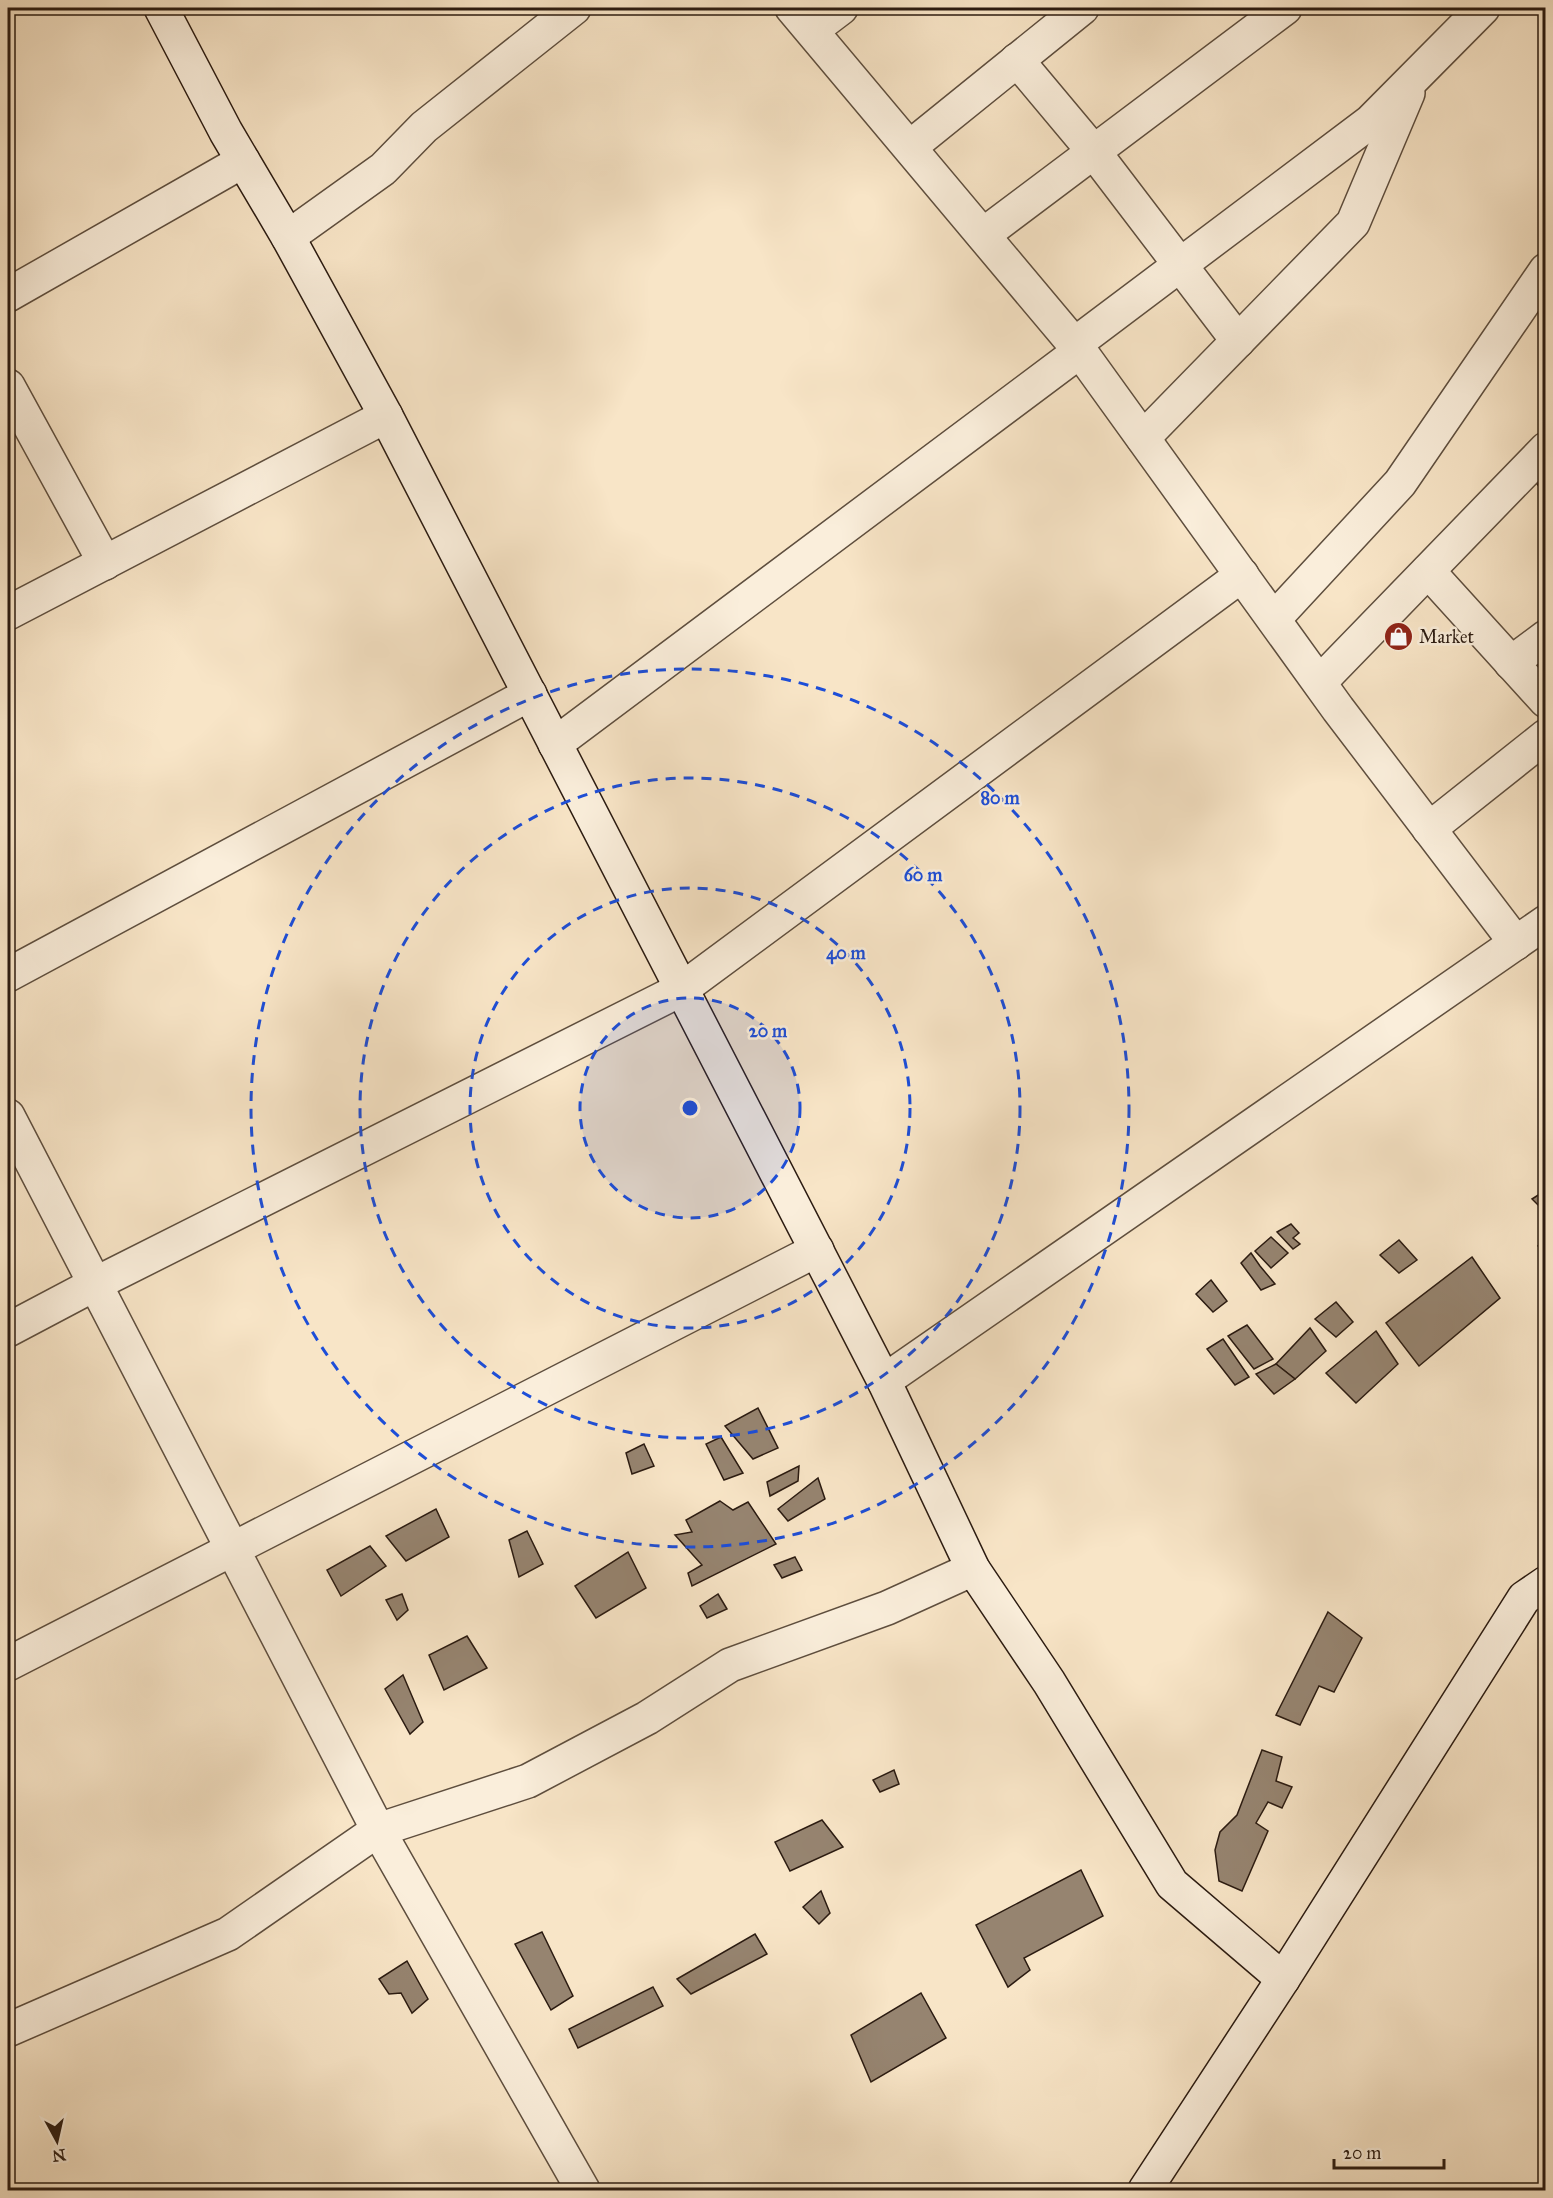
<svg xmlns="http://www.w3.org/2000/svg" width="1553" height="2198" viewBox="0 0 1553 2198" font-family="'IM FELL Great Primer',serif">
	<rect width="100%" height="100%" fill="#f8e5c7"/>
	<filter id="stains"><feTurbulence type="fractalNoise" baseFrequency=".00333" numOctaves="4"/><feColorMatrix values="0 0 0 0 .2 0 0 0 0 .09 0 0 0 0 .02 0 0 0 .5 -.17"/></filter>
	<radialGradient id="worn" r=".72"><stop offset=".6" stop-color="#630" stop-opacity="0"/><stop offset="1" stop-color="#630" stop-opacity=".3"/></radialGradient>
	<!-- building -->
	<g fill="#968470" stroke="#2b1b11" stroke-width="1.5">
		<polygon points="1546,478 1546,496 1537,484"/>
		<polygon points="1546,1190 1546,1213 1532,1199"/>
		<polygon points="1291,1224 1299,1233 1293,1238 1300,1244 1293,1249 1277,1232"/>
		<polygon points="1271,1237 1288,1253 1271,1268 1255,1251"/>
		<polygon points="1546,1237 1546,1252 1538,1246"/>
		<polygon points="1399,1240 1417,1260 1399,1273 1380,1255"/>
		<polygon points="1251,1253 1260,1266 1275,1284 1261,1290 1241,1263"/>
		<polygon points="1472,1257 1500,1298 1419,1366 1386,1323"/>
		<polygon points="1211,1280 1227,1301 1213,1312 1196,1294"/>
		<polygon points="1336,1302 1353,1322 1336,1337 1315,1319"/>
		<polygon points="1247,1325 1273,1359 1254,1369 1228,1336"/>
		<polygon points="1310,1328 1326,1351 1295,1379 1276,1364"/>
		<polygon points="1376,1331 1398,1364 1356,1403 1326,1373"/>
		<polygon points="1223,1339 1249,1377 1235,1385 1207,1349"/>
		<polygon points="1276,1364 1295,1379 1274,1394 1256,1374"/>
		<polygon points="758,1408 778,1448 753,1459 725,1426"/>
		<polygon points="721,1437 743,1473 724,1480 706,1444"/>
		<polygon points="644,1444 654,1466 632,1474 626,1453"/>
		<polygon points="799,1466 798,1481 770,1496 767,1482"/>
		<polygon points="818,1478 825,1499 788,1521 778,1509"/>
		<polygon points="720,1501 733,1510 748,1502 776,1544 692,1586 688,1573 702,1565 675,1535 692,1532 686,1520"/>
		<polygon points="436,1509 449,1537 406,1561 386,1536"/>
		<polygon points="527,1531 543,1564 519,1577 509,1540"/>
		<polygon points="370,1546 386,1566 341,1596 327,1570"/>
		<polygon points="628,1552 646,1588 596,1618 575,1586"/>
		<polygon points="795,1557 802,1570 782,1578 774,1565"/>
		<polygon points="402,1594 408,1610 397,1620 386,1600"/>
		<polygon points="718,1594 727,1609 707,1618 700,1606"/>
		<polygon points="1328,1612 1362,1638 1334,1692 1319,1686 1300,1725 1276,1715"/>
		<polygon points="467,1636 487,1668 444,1690 429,1655"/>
		<polygon points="403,1675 423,1722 410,1734 385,1689"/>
		<polygon points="1262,1750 1282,1757 1276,1781 1292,1787 1282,1808 1268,1802 1256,1823 1268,1831 1242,1891 1219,1881 1215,1850 1220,1832 1237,1815"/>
		<polygon points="894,1770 899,1784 880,1792 873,1780"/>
		<polygon points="822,1820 843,1847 790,1871 775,1842"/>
		<polygon points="1081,1870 1103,1916 1024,1958 1030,1970 1008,1987 976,1925"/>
		<polygon points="821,1891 830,1913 819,1924 803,1907"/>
		<polygon points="542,1932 573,1996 551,2010 515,1944"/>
		<polygon points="755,1934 767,1954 691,1994 677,1979"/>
		<polygon points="407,1961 428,1999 412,2013 401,1993 389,1994 379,1979"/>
		<polygon points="653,1987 663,2006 578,2048 569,2029"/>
		<polygon points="921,1993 946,2038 871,2082 851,2035"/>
	</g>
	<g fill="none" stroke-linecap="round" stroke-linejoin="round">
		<defs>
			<g id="street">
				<polyline points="792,8 1080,351 1338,709 1516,943"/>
				<polyline points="812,30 841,8"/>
				<polyline points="1017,60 1094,152 1238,341"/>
				<polyline points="910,147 1082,8"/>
				<polyline points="983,235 1285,8"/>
				<polyline points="288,237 383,169 424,127 574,8"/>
				<polyline points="8,295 243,161"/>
				<polyline points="1075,344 1370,122 1483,8"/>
				<polyline points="8,386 105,563"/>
				<polyline points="1143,438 1353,223 1408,93"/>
				<polyline points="1428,571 1546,701"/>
				<polyline points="8,613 386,416"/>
				<polyline points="1274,619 1400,483 1546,270"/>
				<polyline points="1511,663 1546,637"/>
				<polyline points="1320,682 1546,449"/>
				<polyline points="555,744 1080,351"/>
				<polyline points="1429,829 1546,736"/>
				<polyline points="8,975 530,694"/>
				<polyline points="8,1116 378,1830 583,2190"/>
				<polyline points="8,1330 95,1284 682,989 1242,575"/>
				<polyline points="884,1381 1546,922"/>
				<polyline points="8,1664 817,1250"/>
				<polyline points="8,2030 228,1934 378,1830 528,1781 647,1718 730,1665 887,1608 973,1569"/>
			</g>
			<g id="secondary">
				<polyline points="161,8 226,132 288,237 386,416 884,1381 973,1569 1049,1682 1172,1884 1283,1979"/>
				<polyline points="1145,2190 1283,1979 1524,1598 1546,1583"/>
			</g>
		</defs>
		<!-- street casing -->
		<use href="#street" stroke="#5e4e3e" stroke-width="36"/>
		<!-- secondary casing -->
		<use href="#secondary" stroke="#2b1b11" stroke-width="36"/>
		<!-- street -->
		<use href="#street" stroke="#faeedb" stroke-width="33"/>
		<!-- secondary -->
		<use href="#secondary" stroke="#faeedb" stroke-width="33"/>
	</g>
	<!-- distance rings -->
	<circle cx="690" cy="1108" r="110" fill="#1d4ed8" fill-opacity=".12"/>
	<g fill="none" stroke="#1d4ed8" stroke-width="3" stroke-dasharray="10 8">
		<circle cx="690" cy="1108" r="110"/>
		<circle cx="690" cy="1108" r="220"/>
		<circle cx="690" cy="1108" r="330"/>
		<circle cx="690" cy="1108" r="439"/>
	</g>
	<!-- icons -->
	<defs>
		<symbol id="shop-disc" viewBox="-11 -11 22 22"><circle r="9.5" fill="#8f2418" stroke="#faeedb"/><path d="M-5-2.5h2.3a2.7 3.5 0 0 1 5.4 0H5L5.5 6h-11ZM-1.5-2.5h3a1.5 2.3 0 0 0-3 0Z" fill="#fff"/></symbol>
	</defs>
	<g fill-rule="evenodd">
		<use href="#shop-disc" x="1382" y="620" width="33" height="33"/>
	</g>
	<g text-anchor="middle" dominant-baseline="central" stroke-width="5" stroke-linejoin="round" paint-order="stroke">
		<!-- poi labels -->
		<g font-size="18" fill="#2b1b11" stroke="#faeedb" text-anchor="start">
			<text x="1419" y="637">Market</text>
		</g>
	</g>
	<circle cx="690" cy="1108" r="9" fill="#1d4ed8" stroke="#faeedb" stroke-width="3"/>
	<g font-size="18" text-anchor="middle" font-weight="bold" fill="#1d4ed8" stroke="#faeedb" stroke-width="5" stroke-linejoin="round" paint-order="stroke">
		<text x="1000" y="804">80 m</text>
		<text x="923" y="881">60 m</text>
		<text x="846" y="959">40 m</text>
		<text x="768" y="1037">20 m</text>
	</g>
	<!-- margin -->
	<rect width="1553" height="2198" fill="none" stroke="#f8e5c7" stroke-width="30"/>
	<rect x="9" y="9" width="1535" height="2180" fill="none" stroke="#2b1b11" stroke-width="3"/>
	<rect x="15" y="15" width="1523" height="2168" fill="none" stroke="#2b1b11" stroke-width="1.5"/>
	<!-- north arrow -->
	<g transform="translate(57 2141) rotate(172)" stroke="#faeedb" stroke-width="4.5" paint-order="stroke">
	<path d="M0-4.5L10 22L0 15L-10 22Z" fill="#2b1b11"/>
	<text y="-9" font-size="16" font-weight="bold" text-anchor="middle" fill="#2b1b11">N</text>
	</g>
	<!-- scale -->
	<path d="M1334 2159v9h110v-9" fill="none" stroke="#2b1b11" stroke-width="3"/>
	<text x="1343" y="2159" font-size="18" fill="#2b1b11" stroke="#faeedb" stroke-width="4.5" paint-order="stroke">20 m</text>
	<rect width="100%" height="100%" filter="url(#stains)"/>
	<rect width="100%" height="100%" fill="url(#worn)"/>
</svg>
